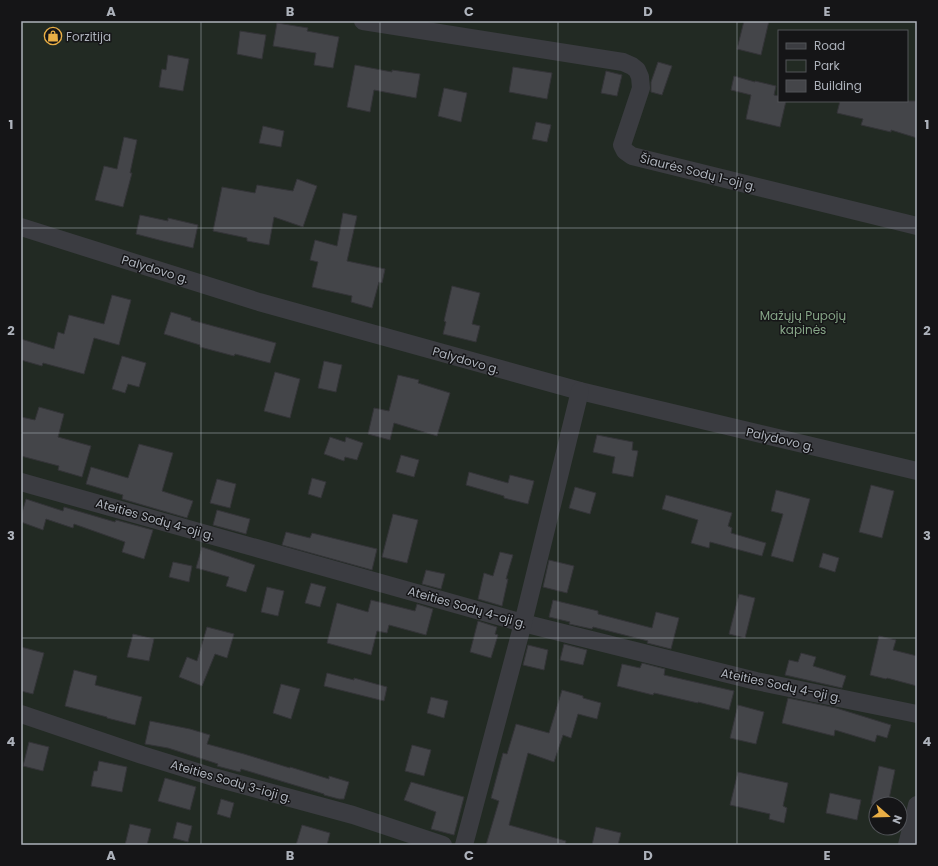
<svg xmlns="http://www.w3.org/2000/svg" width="938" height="866" viewBox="0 0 938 866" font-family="Poppins,sans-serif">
	<rect width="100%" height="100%" fill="#1a1a1c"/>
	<!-- green -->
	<path fill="#222a23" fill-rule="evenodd" d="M21 21H917V845H21ZM779 31H907V101H779ZM876 804H900V828H876Z"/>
	<!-- building -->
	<g fill="#444549" stroke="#343438">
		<polygon points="744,21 769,21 761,55 737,49"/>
		<polygon points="277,23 308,28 307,31 339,37 333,68 314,65 316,53 273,46"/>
		<polygon points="240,31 266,35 262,59 237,54"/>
		<polygon points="168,55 189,59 183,91 159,87 162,69 166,70"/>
		<polygon points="658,62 672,66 662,95 651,92 651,82"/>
		<polygon points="355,65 392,72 392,70 420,74 416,98 374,90 370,112 347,107"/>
		<polygon points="513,67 552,73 547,99 509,92"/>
		<polygon points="606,71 622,75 617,96 601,93"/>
		<polygon points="734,76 755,82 755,81 776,86 774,95 779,96 779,101 786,101 780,127 746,119 751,95 731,90"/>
		<polygon points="444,88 467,93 461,122 438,116"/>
		<polygon points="840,101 917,101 917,138 891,130 891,132 861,125 863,119 837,113"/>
		<polygon points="536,122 551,125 547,142 532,139"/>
		<polygon points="263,126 284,131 281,147 259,143"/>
		<polygon points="124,137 137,140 130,173 132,173 123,207 95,200 104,166 117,169"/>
		<polygon points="297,179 317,186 303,227 274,217 269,245 247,241 247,238 213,231 222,187 255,193 257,185 293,191"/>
		<polygon points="343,213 357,216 347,261 385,269 382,283 379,282 372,308 351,302 352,296 312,287 318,262 310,260 315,240 337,246"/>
		<polygon points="140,215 168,221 168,218 198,225 193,248 163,241 136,234"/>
		<polygon points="452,286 480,293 472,324 480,326 476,342 443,334 446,322 444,321"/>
		<polygon points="112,295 131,300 119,345 94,338 84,374 43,363 42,366 21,360 21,339 54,349 58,332 64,334 69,315 104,324"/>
		<polygon points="171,312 191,318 191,320 276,343 270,363 235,354 234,356 200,347 200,345 164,334"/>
		<polygon points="122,356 146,363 139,387 128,384 125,393 112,389"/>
		<polygon points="324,361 342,365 336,392 318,388"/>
		<polygon points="275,372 300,379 290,418 264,411"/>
		<polygon points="398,375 419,380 418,383 450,393 437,436 394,423 390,440 368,434 374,408 389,411"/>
		<polygon points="39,407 64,414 58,437 91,446 82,477 58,470 59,466 21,456 21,417 35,420"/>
		<polygon points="597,435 633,442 632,450 638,451 633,477 612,473 615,457 593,452"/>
		<polygon points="330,437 345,442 346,437 363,443 357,460 345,457 344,461 324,454"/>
		<polygon points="139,444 173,453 162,491 193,501 187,518 122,499 123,495 86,484 91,467 128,478"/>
		<polygon points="401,455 419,460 414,477 396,472"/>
		<polygon points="469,472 508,483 510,475 534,481 528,504 504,498 504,496 466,485"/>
		<polygon points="312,478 326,482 321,498 308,494"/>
		<polygon points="217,479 236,484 230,508 210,503"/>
		<polygon points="871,485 894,491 882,538 859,532"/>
		<polygon points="575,487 596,493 590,514 569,508"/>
		<polygon points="776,490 810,499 793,562 771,556 783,514 771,511"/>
		<polygon points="666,495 732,513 728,526 732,528 731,533 766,543 762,556 710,542 709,548 691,543 698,520 662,509"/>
		<polygon points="26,499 63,511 64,507 115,522 116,520 153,530 144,559 122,552 125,542 74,524 73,528 46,519 43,530 21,522 21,516"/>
		<polygon points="217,510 250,519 246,534 213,525"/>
		<polygon points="393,514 418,520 407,563 382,557"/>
		<polygon points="286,532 310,538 312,533 377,549 372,570 282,545"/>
		<polygon points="202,547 255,565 246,592 226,586 229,577 196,568"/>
		<polygon points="500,552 513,555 506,579 508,579 502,606 478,599 484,573 493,576"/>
		<polygon points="823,553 839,558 835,572 819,567"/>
		<polygon points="549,560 574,566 567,593 543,587"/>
		<polygon points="173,562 192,566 189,582 169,577"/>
		<polygon points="426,570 445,574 441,589 422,584"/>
		<polygon points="311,583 326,587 320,607 305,603"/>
		<polygon points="267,587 284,591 278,616 261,612"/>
		<polygon points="739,594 755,598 745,638 729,634"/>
		<polygon points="371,600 415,611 417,604 433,609 426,635 389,625 387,633 377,631 371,655 327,643 337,603 368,612"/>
		<polygon points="553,600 598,611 598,614 652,628 656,612 679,618 671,649 647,643 648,641 593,627 592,629 569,624 570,622 549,617"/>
		<polygon points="478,621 497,627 495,634 498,635 491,658 470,652"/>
		<polygon points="207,627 234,634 227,658 215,654 202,686 179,677 187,657 197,661"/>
		<polygon points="133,634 154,639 149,661 127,657"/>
		<polygon points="879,636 896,640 893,650 917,656 917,686 887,678 886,679 870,675"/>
		<polygon points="564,644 587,650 583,665 560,660"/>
		<polygon points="528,645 548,650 544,670 523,665"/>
		<polygon points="21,647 44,653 33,694 21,691"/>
		<polygon points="801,653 816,657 813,666 846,676 842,688 785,675 789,660 798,662"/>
		<polygon points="642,663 665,669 664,675 734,691 729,710 698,702 698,703 654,693 653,695 617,686 622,664 640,668"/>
		<polygon points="74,670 97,676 95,685 142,697 135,725 107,718 107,717 65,706"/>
		<polygon points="327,673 354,680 354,678 387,687 384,701 324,686"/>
		<polygon points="281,684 300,689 291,719 273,713"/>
		<polygon points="562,690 583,696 583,698 601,703 597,719 578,714 571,738 563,735 554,762 528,753 509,825 566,841 565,845 486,845 499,801 491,798 503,753 507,754 516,724 549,733"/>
		<polygon points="431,697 448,701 444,718 427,713"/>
		<polygon points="788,698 836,708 891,725 887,738 877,735 875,742 835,730 834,736 782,723"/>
		<polygon points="738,705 764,712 756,744 730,738"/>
		<polygon points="150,721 190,729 210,735 207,744 244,754 290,768 290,767 329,779 329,776 349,782 344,799 339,799 324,795 324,794 241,769 240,772 217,766 218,764 168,748 145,744"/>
		<polygon points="29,742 49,747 43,771 23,766"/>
		<polygon points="412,745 431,750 424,776 405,771"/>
		<polygon points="99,761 127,767 122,792 91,786 94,771 97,771"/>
		<polygon points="879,766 895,770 888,804 871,804"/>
		<polygon points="738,772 788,783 783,806 787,808 784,823 769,819 770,814 730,805"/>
		<polygon points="165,778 196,787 190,810 158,801"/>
		<polygon points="411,782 464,797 454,835 431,829 436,812 404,800"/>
		<polygon points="830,793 861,800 857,820 826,813"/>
		<polygon points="221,799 234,803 230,818 217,814"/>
		<polygon points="177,822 192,826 188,842 173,838"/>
		<polygon points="130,824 151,829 147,845 125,845"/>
		<polygon points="302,825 330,833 327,845 296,845"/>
		<polygon points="596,827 621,833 618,845 592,845"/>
	</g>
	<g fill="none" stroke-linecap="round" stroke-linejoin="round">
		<!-- street -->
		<g stroke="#3b3c41" stroke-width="18">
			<polyline points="363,21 623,62 632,66 637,70 640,77 641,88 622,145 625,151 632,156 917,226"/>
			<polyline points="21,227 259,302 580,391 917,471"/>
			<polyline points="21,482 523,623 756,681 917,714"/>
			<polyline points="21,714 142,755 213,777 353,815 443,845"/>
			<polyline points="464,845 523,623 580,391"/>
			<polyline points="907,845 917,805"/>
		</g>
	</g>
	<!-- grid -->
	<path fill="none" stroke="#adb2bb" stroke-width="1" stroke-opacity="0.55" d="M201 21V845M380 21V845M558 21V845M737 21V845M21 228H917M21 433H917M21 638H917"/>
	<!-- icons -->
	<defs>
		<symbol id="shop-ring" viewBox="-11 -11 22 22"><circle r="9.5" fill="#151517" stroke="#e9ae45" stroke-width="1.5"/><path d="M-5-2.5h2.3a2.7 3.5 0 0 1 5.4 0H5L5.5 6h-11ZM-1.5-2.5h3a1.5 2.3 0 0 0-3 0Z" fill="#e9ae45"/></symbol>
	</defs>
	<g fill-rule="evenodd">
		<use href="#shop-ring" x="43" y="26" width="20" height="20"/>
	</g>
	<g text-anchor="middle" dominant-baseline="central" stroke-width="3" stroke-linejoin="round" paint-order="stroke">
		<!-- poi labels -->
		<g font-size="12" fill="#adb2bb" stroke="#151517" text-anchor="start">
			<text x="66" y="36">Forzitija</text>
		</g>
		<!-- street labels -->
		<g font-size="12" fill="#adb2bb" stroke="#151517">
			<text transform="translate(698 172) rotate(14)">Šiaurės Sodų 1-oji g.</text>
			<text transform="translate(155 269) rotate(17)">Palydovo g.</text>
			<text transform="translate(466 360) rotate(16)">Palydovo g.</text>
			<text transform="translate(780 439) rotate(13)">Palydovo g.</text>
			<text transform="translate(155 519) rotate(16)">Ateities Sodų 4-oji g.</text>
			<text transform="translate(467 607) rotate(16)">Ateities Sodų 4-oji g.</text>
			<text transform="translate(781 685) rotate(12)">Ateities Sodų 4-oji g.</text>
			<text transform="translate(231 781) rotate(16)">Ateities Sodų 3-ioji g.</text>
		</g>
		<!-- park labels -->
		<g font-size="12" fill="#86a587" stroke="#151517">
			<text x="803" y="315">Mažųjų Pupojų<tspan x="803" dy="14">kapinės</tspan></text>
		</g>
	</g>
	<!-- border -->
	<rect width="938" height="866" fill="none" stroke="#151517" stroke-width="44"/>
	<!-- legend -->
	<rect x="778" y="30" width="130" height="72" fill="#151517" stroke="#525459"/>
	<rect x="786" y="43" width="20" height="6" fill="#3b3c41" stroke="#525459"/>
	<text x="814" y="50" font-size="12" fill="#adb2bb">Road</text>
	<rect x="786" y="60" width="20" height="12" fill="#222a23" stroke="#525459"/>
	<text x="814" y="70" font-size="12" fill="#adb2bb">Park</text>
	<rect x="786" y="80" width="20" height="12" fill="#444549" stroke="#525459"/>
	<text x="814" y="90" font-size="12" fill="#adb2bb">Building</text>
	<!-- north arrow -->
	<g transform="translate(888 816) rotate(110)"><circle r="19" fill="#151517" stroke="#525459"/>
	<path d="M0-3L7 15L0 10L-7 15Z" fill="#e9ae45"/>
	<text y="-6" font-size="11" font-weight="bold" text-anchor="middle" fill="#adb2bb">N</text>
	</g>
	<rect x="22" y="22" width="894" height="822" fill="none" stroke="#adb2bb" stroke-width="1.5"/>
	<g font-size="13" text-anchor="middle" font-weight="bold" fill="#adb2bb">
		<text x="111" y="16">A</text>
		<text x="290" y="16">B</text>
		<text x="469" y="16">C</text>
		<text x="648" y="16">D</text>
		<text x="827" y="16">E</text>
		<text x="11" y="129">1</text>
		<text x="927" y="129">1</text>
		<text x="11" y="335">2</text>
		<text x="927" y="335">2</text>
		<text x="11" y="540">3</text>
		<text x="927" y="540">3</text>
		<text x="11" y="746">4</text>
		<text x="927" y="746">4</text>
		<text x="111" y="860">A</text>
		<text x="290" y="860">B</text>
		<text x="469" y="860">C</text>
		<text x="648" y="860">D</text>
		<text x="827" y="860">E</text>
	</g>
</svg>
